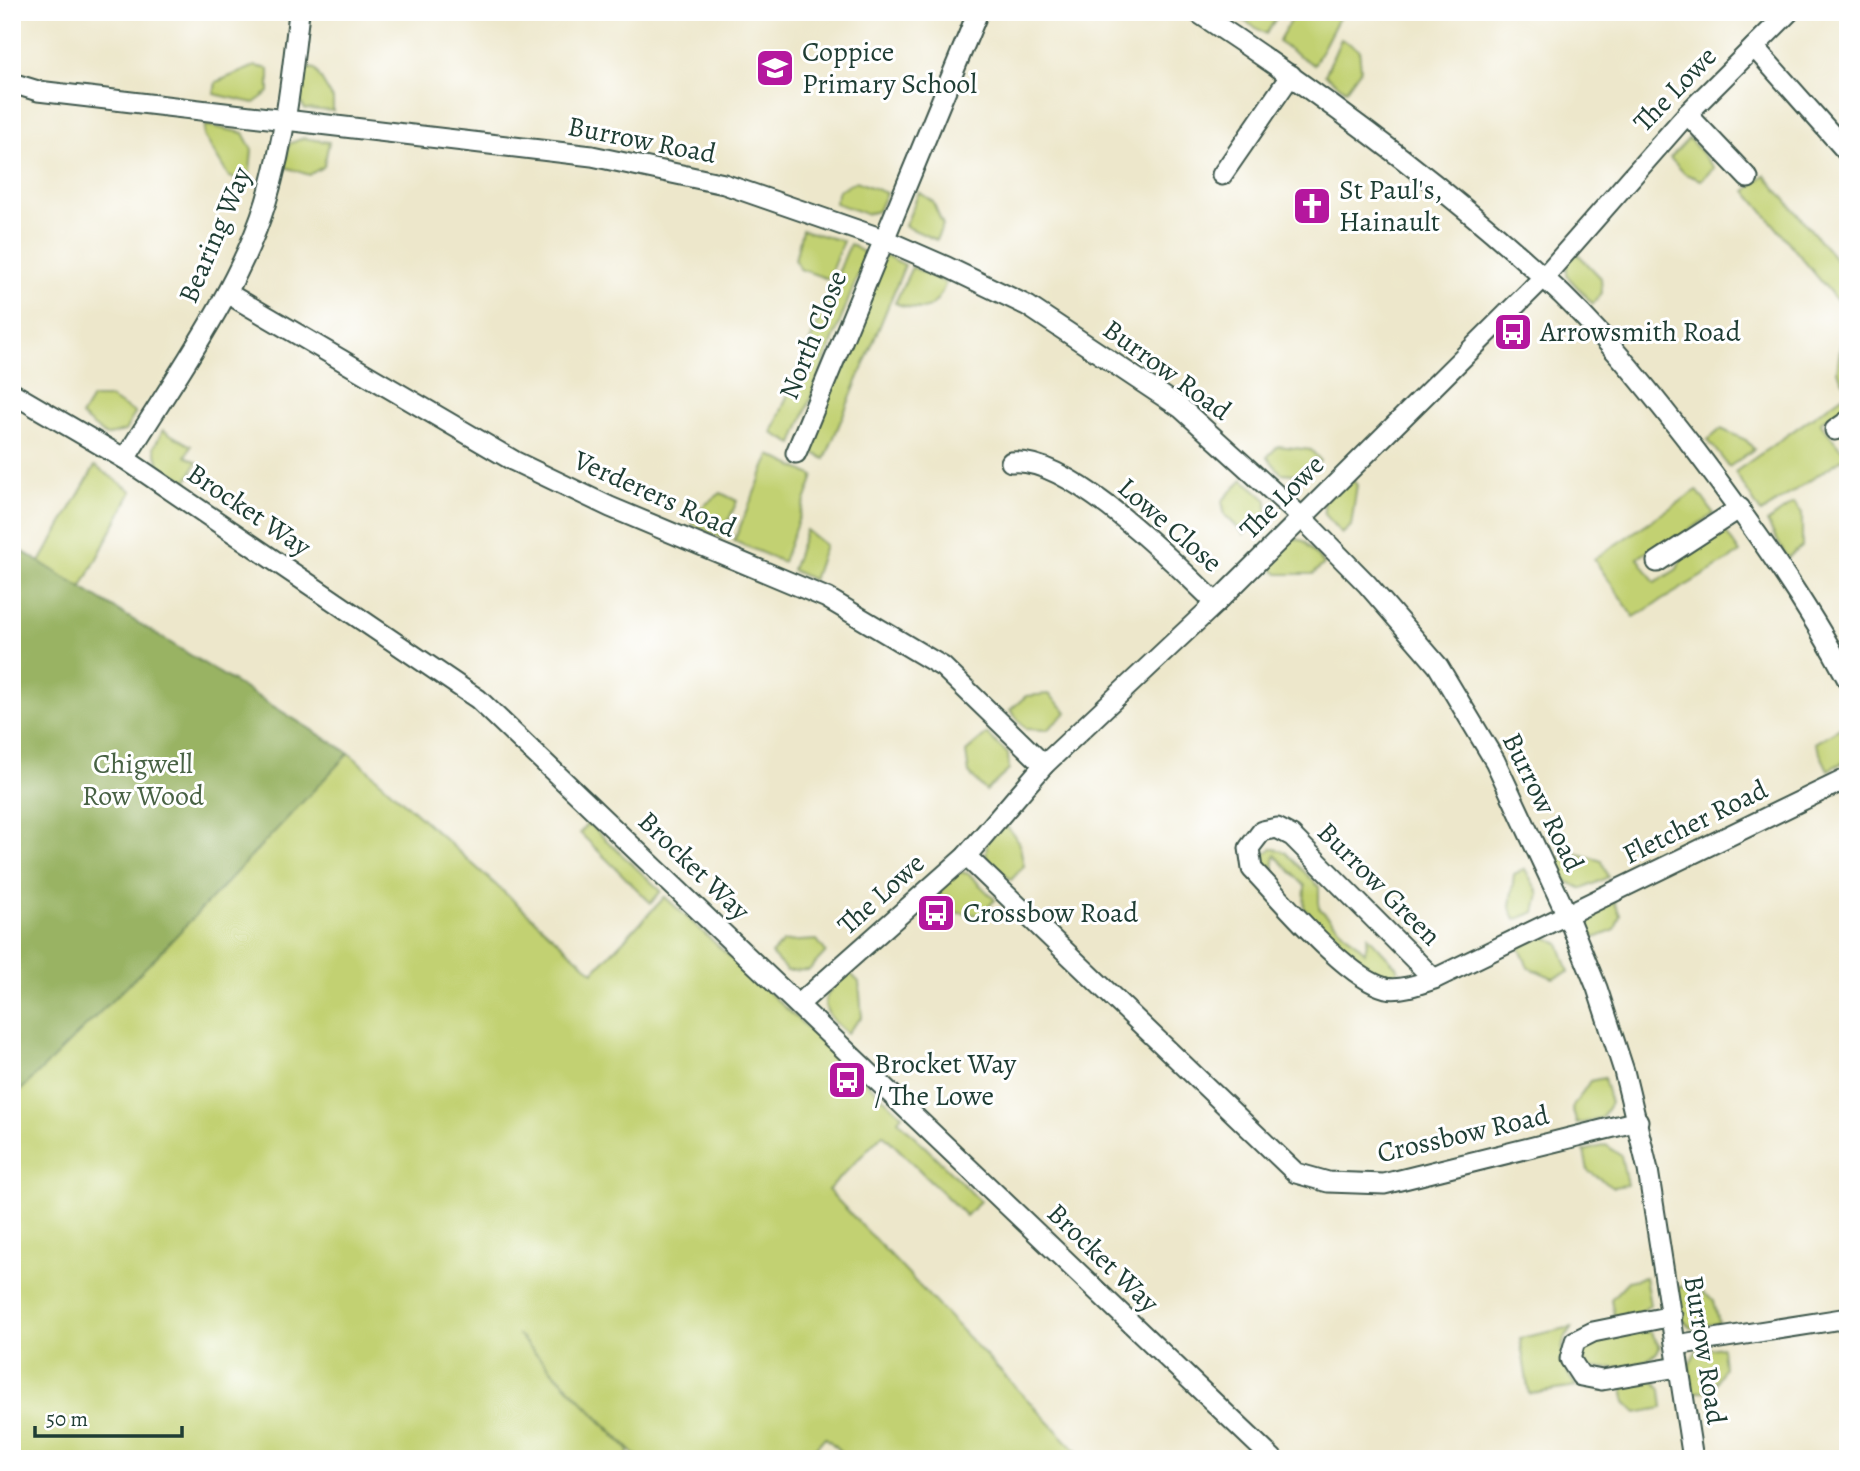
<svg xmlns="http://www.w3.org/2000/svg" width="1860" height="1471" viewBox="0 0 1860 1471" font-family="Alegreya,serif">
	<rect width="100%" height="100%" fill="#fff"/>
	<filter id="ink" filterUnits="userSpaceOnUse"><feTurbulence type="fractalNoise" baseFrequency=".0143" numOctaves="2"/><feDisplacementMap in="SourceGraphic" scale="14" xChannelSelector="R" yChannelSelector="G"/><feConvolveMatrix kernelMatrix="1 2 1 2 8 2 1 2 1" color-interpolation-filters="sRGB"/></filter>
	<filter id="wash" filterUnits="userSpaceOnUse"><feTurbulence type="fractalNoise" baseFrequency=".00686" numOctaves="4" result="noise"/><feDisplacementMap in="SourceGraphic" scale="28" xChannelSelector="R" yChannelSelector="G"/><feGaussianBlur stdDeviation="1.57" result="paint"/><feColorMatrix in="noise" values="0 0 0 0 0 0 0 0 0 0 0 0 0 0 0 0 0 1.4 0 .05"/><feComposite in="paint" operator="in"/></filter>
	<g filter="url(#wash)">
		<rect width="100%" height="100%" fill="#ede7cb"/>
		<!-- green -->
		<g fill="#c2d172" stroke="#708753" stroke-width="2">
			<polygon points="1236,12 1280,12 1266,34 1234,15"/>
			<polygon points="1295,12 1342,12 1314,65 1278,42"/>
			<polygon points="1341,39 1359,49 1361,69 1346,90 1325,75"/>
			<polygon points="255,66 269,69 269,92 254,103 214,94 216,82"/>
			<polygon points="300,66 315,69 333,99 333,111 305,109 295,95"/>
			<polygon points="205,125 243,133 252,150 249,182 229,177 204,136"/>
			<polygon points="303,138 329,142 324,166 309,175 285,167 289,144"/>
			<polygon points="1689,138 1714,168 1701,180 1685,174 1670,158"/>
			<polygon points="1765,175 1848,274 1848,306 1844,309 1746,191"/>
			<polygon points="856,181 886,193 878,211 866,214 835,203 839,190"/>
			<polygon points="919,192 933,202 943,225 936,240 905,226"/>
			<polygon points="802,230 843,241 828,279 800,269 795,260"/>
			<polygon points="850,244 866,254 793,444 772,433"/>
			<polygon points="1577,253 1601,278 1602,294 1593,304 1567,276 1567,262"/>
			<polygon points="885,255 905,265 825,459 806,449"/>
			<path d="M912 267 946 283C934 313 923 313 895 303Z"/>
			<polygon points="1848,338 1848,387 1847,388 1837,371 1841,343"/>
			<polygon points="1848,392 1848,407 1820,422 1841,449 1848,445 1848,455 1761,513 1735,472"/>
			<polygon points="92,398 110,398 135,413 125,431 106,436 81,416"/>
			<polygon points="1721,429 1746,440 1754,449 1729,467 1708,440"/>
			<polygon points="163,430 191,446 186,456 197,462 187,481 159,465 154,447"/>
			<polygon points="1278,446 1311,450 1320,460 1306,475 1281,473 1267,457"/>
			<polygon points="770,455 814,476 783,562 734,541"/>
			<polygon points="95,466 132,491 81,589 349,753 593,972 665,897 902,1115 898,1120 980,1201 966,1216 883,1134 828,1190 1084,1459 849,1459 825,1437 806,1459 639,1459 517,1334 629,1451 626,1459 12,1459 12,545 40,562"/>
			<polygon points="1349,476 1357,485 1351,526 1342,534 1324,514 1324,499"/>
			<polygon points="1243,479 1267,500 1267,512 1244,534 1225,515 1222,501"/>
			<polygon points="1697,490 1714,514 1670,542 1660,543 1638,558 1655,583 1677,569 1684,553 1723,528 1740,553 1634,617 1594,559"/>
			<polygon points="721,493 737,501 721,538 692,525 695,512"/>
			<polygon points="1794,503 1802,513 1802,547 1787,558 1767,522"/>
			<polygon points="806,530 825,545 813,580 792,570"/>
			<polygon points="1288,537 1304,541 1324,564 1313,574 1278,574 1263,560"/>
			<polygon points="1049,694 1067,712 1047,730 1026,729 1010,710 1026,696"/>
			<polygon points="1845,725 1848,760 1828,770 1815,743"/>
			<polygon points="987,734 1008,754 1009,770 986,791 969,773 966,752"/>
			<polygon points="588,823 661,891 651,903 580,833"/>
			<polygon points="1004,823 1019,842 1024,866 1011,880 986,857 987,841"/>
			<path d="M1272 848 1285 852 1319 887V908L1365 952 1368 936 1397 967 1398 975C1366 985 1324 929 1304 908L1305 886 1275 855 1272 875 1261 865 1259 858Z"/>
			<polygon points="1572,852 1602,861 1608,877 1583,889 1567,882 1556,859"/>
			<polygon points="1525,869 1539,894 1535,912 1515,920 1510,907 1514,874"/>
			<polygon points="956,871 969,874 995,900 979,915 939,911 928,900"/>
			<polygon points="1614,901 1620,915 1615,930 1590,940 1585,930 1591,911"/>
			<polygon points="1543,936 1559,943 1569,972 1553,978 1528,967 1519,947"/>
			<polygon points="817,940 826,952 809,970 787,971 771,954 783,942"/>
			<path d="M848 971 859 982 862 1017 847 1033C815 1007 821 997 848 971Z"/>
			<polygon points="1604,1078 1611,1103 1601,1119 1577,1124 1572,1108 1590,1081"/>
			<polygon points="1606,1145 1621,1156 1627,1185 1613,1187 1588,1171 1584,1151"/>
			<polygon points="1645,1277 1650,1305 1638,1314 1614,1316 1611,1299 1628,1281"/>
			<polygon points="1689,1284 1714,1300 1719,1323 1691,1328 1680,1317 1675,1288"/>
			<path d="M1572 1327C1555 1348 1562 1367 1577 1387L1529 1394 1520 1338Z"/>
			<path d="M1642 1331 1651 1332 1660 1347C1651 1368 1610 1369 1590 1368L1581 1358 1582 1344Z"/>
			<polygon points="1722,1347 1724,1367 1713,1389 1693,1393 1689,1365 1696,1351"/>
			<polygon points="1653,1378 1661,1390 1663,1408 1636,1413 1625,1402 1623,1382"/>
		</g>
		<!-- forest -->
		<polygon fill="#99b364" stroke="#5c784c" stroke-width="2" points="12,545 349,753 154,959 12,1099"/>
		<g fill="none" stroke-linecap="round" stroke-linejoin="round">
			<!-- stream -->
			<polyline stroke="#77a9e2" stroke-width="6" points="12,596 14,597"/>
		</g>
	</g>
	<g filter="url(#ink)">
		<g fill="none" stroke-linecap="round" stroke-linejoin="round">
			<defs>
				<g id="minor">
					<path d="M1197 12C1318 92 1435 178 1542 276 1600 328 1648 389 1696 451 1751 524 1805 599 1848 680"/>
					<polyline points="1754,47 1848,153"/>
					<polyline points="12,83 38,91 592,156 724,184 883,239 947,267 1028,306 1181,408 1301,517 1367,584 1438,666 1495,761 1567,915 1597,988 1624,1071 1648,1170 1693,1459"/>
					<polyline points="1687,114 1748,178"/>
					<polyline points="1222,175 1291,75"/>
					<polyline points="227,293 514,461 610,507 827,598 943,667 1044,765"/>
					<polyline points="12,393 125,459 478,699 1273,1459"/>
					<polyline points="1835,430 1848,421"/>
					<polyline points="796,453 978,12"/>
					<path d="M125 459C173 380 239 290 266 202 285 140 292 76 299 12"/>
					<path d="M1011 462C1069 455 1174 563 1216 603"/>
					<polyline points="1657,562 1740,508"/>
					<polyline points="966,856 1296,1173 1328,1182 1384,1184 1638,1121"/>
					<path d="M1434 979 1292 836 1277 828 1262 831 1249 848 1252 869C1281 899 1347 979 1386 988 1401 991 1419 984 1434 979L1848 778"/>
					<polyline points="799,1004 966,856 1044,765 1216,603 1544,277 1687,114 1789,12"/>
					<polyline points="1672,1316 1593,1332 1575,1341 1570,1359 1581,1376 1602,1380 1678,1367"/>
					<polyline points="1676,1345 1848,1318"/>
				</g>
			</defs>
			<!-- minor casing -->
			<use href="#minor" stroke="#3e564b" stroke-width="23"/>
			<!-- minor -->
			<use href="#minor" stroke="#fff" stroke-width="19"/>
		</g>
	</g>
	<!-- icons -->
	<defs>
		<symbol id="school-square" viewBox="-11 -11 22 22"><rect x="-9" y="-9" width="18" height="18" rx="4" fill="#b5179e" stroke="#fff"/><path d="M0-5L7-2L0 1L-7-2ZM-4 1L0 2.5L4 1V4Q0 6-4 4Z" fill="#fff"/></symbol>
		<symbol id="church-square" viewBox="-11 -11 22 22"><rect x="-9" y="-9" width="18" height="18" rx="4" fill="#b5179e" stroke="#fff"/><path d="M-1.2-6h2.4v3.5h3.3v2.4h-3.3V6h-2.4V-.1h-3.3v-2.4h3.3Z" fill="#fff"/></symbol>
		<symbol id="bus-square" viewBox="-11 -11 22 22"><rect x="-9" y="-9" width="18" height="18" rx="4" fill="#b5179e" stroke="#fff"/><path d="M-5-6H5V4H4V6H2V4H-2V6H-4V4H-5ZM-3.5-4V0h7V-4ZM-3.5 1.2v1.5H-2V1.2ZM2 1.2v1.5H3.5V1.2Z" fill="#fff"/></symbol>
	</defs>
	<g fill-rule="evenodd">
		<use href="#school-square" x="753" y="46" width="44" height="44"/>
		<use href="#church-square" x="1290" y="184" width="44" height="44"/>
		<use href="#bus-square" x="1491" y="310" width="44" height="44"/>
		<use href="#bus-square" x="914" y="891" width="44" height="44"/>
		<use href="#bus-square" x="825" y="1058" width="44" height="44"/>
	</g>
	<g text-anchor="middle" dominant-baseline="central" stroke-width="6" stroke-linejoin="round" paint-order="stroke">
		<!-- poi labels -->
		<g font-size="28" fill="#1f3d34" stroke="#fff" text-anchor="start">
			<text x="802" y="52">Coppice<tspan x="802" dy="32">Primary School</tspan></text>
			<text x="1339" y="190">St Paul's,<tspan x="1339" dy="32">Hainault</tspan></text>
			<text x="1540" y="332">Arrowsmith Road</text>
			<text x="963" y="913">Crossbow Road</text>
			<text x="874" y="1064">Brocket Way<tspan x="874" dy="32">/ The Lowe</tspan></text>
		</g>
		<!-- street labels -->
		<g font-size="28" fill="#1f3d34" stroke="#fff">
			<text transform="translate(1675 89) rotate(-46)">The Lowe</text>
			<text transform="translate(642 140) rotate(11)">Burrow Road</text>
			<text transform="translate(215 235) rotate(-67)">Bearing Way</text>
			<text transform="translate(813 335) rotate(-68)">North Close</text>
			<text transform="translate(1167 370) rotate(36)">Burrow Road</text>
			<text transform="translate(655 494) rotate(24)">Verderers Road</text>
			<text transform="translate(1282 497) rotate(-45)">The Lowe</text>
			<text transform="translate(249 510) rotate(34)">Brocket Way</text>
			<text transform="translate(1170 525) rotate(41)">Lowe Close</text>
			<text transform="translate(1543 802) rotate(64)">Burrow Road</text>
			<text transform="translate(1695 822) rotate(-26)">Fletcher Road</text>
			<text transform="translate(694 866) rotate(44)">Brocket Way</text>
			<text transform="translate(1379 884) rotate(45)">Burrow Green</text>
			<text transform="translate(881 894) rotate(-42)">The Lowe</text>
			<text transform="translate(1463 1134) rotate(-13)">Crossbow Road</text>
			<text transform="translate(1103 1258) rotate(44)">Brocket Way</text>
			<text transform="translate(1705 1350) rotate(81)">Burrow Road</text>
		</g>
		<!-- park labels -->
		<g font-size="28" fill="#486244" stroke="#fff">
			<text x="143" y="764">Chigwell<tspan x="143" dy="32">Row Wood</tspan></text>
		</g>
	</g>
	<!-- margin -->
	<rect width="1860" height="1471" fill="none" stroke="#fff" stroke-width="42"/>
	<!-- scale -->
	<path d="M35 1426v10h147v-10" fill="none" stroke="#1f3d34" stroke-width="3.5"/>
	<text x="46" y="1426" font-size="21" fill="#1f3d34" stroke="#ffffff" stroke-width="5" paint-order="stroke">50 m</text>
</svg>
